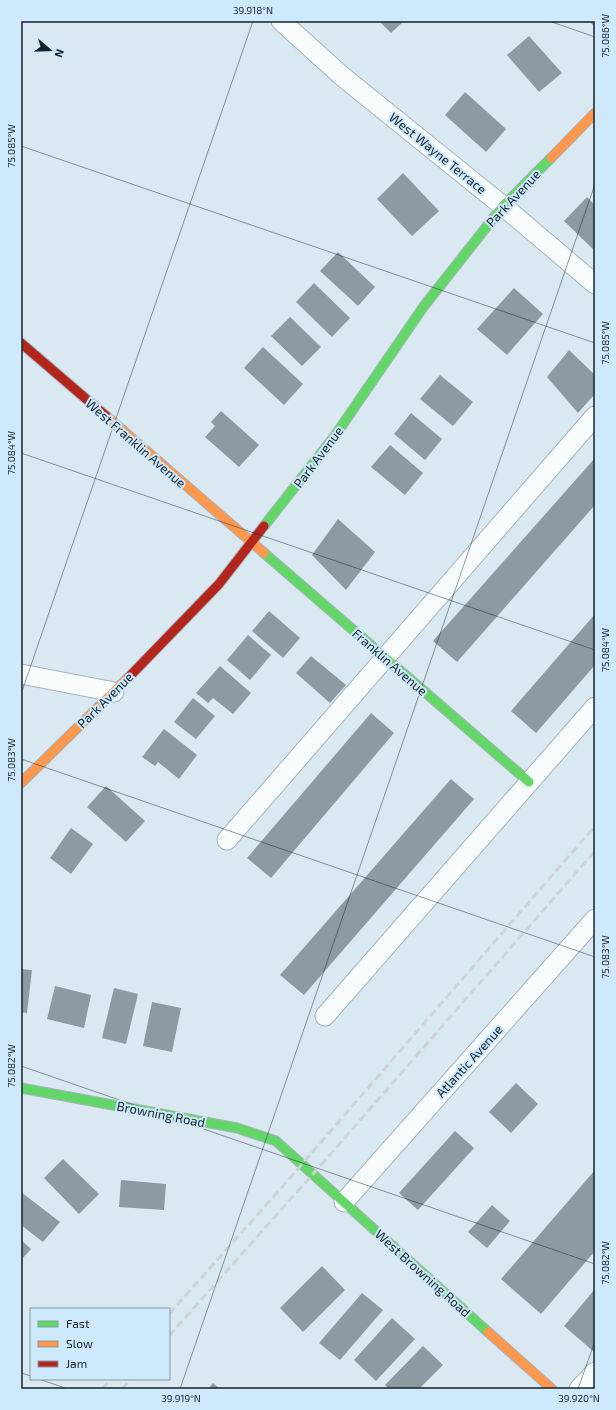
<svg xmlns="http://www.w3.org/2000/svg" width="616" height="1410" viewBox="0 0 616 1410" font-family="'Exo 2',sans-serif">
	<rect width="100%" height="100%" fill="#dae8f2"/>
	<!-- building -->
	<g fill="#8d9aa1">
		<polygon points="379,21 404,21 391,33"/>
		<polygon points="589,21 595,21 595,27"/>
		<polygon points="529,36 562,73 539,92 507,55"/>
		<polygon points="465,92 506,129 486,152 445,115"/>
		<polygon points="403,173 439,211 412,236 377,199"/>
		<polygon points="587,197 595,205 595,251 564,221"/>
		<polygon points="338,252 375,287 358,306 320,271"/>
		<polygon points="314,283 350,318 332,337 296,302"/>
		<polygon points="514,288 543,314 507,355 477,329"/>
		<polygon points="290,317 321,347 302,366 271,336"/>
		<polygon points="263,347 303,384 284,405 244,368"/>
		<polygon points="569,350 595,375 595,394 578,413 547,377"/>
		<polygon points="440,375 473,402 453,426 420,399"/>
		<polygon points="221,411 259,445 239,467 205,437 215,426 211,422"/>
		<polygon points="411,413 442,439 425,460 394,434"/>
		<polygon points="390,445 423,473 405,495 371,467"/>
		<polygon points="595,458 595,505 457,662 433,641"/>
		<polygon points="338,519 375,552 346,590 312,555"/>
		<polygon points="269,611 300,638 283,658 252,631"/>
		<polygon points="595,614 595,665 536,733 511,711"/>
		<polygon points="248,635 271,655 250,680 227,660"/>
		<polygon points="311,656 346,685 330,703 296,673"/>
		<polygon points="220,666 251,693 233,714 213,698 208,703 196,693"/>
		<polygon points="193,698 215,716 196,739 174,722"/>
		<polygon points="371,713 394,733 271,878 247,858"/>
		<polygon points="164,729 197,755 179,779 158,762 155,766 142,757"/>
		<polygon points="451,779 474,799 304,995 280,975"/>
		<polygon points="106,786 145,821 126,842 87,807"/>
		<polygon points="71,828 93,844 71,874 50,858"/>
		<polygon points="21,969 32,970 27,1013 21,1012"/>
		<polygon points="55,986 91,995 84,1028 47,1019"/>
		<polygon points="114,988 138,994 126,1044 102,1038"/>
		<polygon points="152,1002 181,1008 172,1052 143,1046"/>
		<polygon points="516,1083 538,1104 511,1133 489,1112"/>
		<polygon points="455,1131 474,1148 418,1210 399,1193"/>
		<polygon points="63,1159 99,1194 79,1214 44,1178"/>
		<polygon points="595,1170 595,1251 541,1314 501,1279"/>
		<polygon points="121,1180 166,1184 164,1210 119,1207"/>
		<polygon points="21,1192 60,1222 43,1242 21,1225"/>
		<polygon points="492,1205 510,1221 487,1248 468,1232"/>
		<polygon points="21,1240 31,1249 21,1260"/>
		<polygon points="322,1266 345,1290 303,1332 280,1308"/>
		<polygon points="595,1289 595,1349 593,1351 564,1326"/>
		<polygon points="362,1293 383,1310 340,1360 319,1343"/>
		<polygon points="392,1318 415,1339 376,1381 354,1360"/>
		<polygon points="423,1346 443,1365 419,1389 389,1389 385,1385"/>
		<polygon points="213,1383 220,1389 208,1389"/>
	</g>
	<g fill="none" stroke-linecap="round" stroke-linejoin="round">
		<defs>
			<g id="street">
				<polyline points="281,21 343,77 503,206 595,284"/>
				<polyline points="21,674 114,692"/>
				<polyline points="227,840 595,416"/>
				<polyline points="325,1016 595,707"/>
				<polyline points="344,1202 595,919"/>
				<polyline points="579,1389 595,1372"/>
			</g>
			<g id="fast">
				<polyline points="264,526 334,437 424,306 503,206 551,158"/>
				<polyline points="264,553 529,782"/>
				<polyline points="21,1088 237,1128 276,1141 488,1332"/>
			</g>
			<g id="slow">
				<polyline points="551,158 595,113"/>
				<polyline points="106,416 264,553"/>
				<polyline points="21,783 128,678"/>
				<polyline points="488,1332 552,1389"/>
			</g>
			<g id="jam">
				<polyline points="21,343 106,416"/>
				<polyline points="128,678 219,584 264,526"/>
			</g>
		</defs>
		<!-- street casing -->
		<use href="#street" stroke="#a7b3bc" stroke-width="21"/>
		<!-- fast casing -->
		<use href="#fast" stroke="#a7b3bc" stroke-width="11"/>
		<!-- slow casing -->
		<use href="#slow" stroke="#a7b3bc" stroke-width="11"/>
		<!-- jam casing -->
		<use href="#jam" stroke="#a7b3bc" stroke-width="11"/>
		<!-- street -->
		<use href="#street" stroke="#f9fcfd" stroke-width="19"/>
		<!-- fast -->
		<use href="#fast" stroke="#63d668" stroke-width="9"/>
		<!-- slow -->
		<use href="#slow" stroke="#ff974d" stroke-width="9"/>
		<!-- jam -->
		<use href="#jam" stroke="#b3261e" stroke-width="9"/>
		<!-- rail -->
		<g stroke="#cfd3d6" stroke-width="3" stroke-dasharray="8 4" stroke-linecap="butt">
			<polyline points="169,1314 283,1186 595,826"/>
			<polyline points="169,1336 335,1149 595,851"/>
			<polyline points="102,1389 111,1379"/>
			<polyline points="122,1389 131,1379"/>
		</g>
	</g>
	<!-- ticks -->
	<path fill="none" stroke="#15222a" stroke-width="1" stroke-opacity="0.45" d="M549 21 595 37M21 146 595 343M21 453 595 650M21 694 253 21M21 759 595 957M21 1066 595 1264M21 1373 31 1376M39 1379 68 1389M180 1389 595 184M578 1389 595 1341"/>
	<g text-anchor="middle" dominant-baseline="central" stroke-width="4" stroke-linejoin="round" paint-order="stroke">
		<!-- street labels -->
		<g font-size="13" fill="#15222a" stroke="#cfe9fc">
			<text transform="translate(438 153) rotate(39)">West Wayne Terrace</text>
			<text transform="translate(513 198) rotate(-47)">Park Avenue</text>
			<text transform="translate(136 443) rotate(41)">West Franklin Avenue</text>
			<text transform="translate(318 457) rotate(-53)">Park Avenue</text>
			<text transform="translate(390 662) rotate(41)">Franklin Avenue</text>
			<text transform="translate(105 700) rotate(-45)">Park Avenue</text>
			<text transform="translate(469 1061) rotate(-48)">Atlantic Avenue</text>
			<text transform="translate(161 1114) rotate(11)">Browning Road</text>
			<text transform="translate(423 1273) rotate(42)">West Browning Road</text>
		</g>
	</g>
	<!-- border -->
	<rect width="616" height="1410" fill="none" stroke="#cfe9fc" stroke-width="44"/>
	<!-- legend -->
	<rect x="30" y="1308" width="140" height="72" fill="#cfe9fc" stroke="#8599a8"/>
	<rect x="38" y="1321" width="20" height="6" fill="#63d668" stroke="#8599a8"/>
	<text x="66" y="1328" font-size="12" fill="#15222a">Fast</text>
	<rect x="38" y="1341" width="20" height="6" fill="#ff974d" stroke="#8599a8"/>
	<text x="66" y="1348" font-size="12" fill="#15222a">Slow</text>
	<rect x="38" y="1361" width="20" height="6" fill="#b3261e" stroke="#8599a8"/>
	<text x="66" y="1368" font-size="12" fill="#15222a">Jam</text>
	<!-- north arrow -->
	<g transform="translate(50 50) rotate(109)" stroke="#cfe9fc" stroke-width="3" paint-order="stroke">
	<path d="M0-3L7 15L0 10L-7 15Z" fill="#15222a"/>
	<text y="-6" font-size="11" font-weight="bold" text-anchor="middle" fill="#15222a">N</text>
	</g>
	<rect x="22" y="22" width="572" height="1366" fill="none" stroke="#15222a" stroke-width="1.5"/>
	<g font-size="10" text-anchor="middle" fill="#15222a">
		<text x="253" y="14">39.918°N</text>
		<text transform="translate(605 36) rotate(-90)" y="4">75.086°W</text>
		<text transform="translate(11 146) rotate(-90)" y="4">75.085°W</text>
		<text transform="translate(605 343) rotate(-90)" y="4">75.085°W</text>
		<text transform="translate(11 453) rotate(-90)" y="4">75.084°W</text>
		<text transform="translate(605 650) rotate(-90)" y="4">75.084°W</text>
		<text transform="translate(11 760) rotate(-90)" y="4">75.083°W</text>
		<text transform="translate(605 957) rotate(-90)" y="4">75.083°W</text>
		<text transform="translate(11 1066) rotate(-90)" y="4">75.082°W</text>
		<text transform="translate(605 1263) rotate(-90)" y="4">75.082°W</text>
		<text x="181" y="1402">39.919°N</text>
		<text x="579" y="1402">39.920°N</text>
	</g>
</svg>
